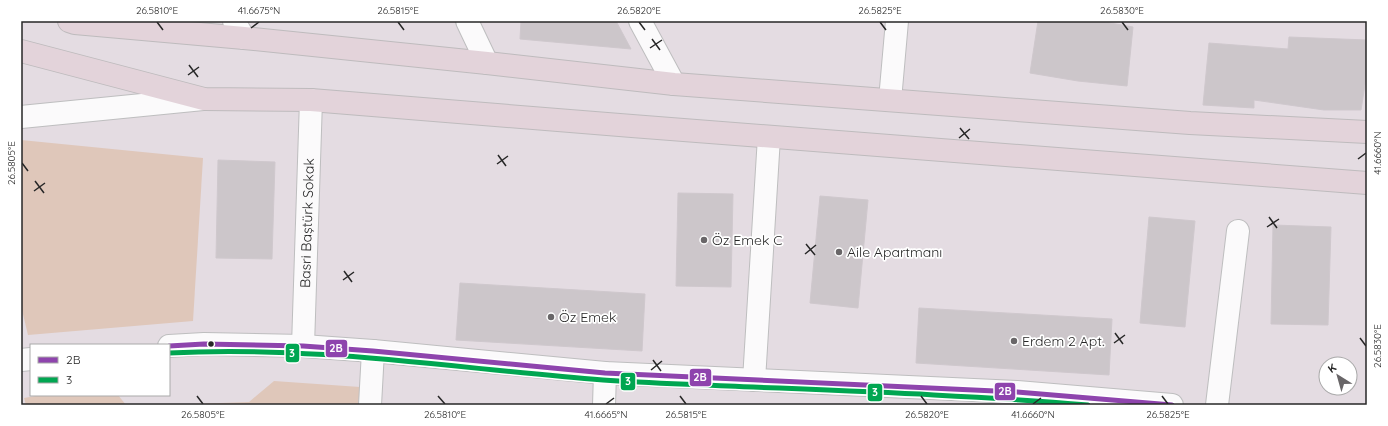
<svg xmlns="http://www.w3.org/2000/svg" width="1388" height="426" viewBox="0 0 1388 426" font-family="Quicksand,sans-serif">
	<rect width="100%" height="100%" fill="#e4dce2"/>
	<!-- green -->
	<g fill="#dfc7ba">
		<polygon points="21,140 203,158 193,321 28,335 21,306"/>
		<polygon points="274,381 360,387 358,405 165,405 249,402"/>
		<polygon points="41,395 118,395 126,405 26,405 24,398"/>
	</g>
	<!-- building -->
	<g fill="#ccc6ca" stroke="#cfc8cd">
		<polygon points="521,21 616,21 631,49 520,39"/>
		<polygon points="1038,21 1099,21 1133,27 1127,86 1078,81 1030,73"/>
		<polygon points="1289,37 1367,40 1367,72 1361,110 1324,110 1254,100 1254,108 1203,105 1209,43 1288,49"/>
		<polygon points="218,160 275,162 272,259 216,258"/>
		<polygon points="678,193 733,194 731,287 676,286"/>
		<polygon points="820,196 868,200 858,308 810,303"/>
		<polygon points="1149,217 1195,221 1185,327 1140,323"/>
		<polygon points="1273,225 1331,227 1328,325 1271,324"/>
		<polygon points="460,283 645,294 642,351 456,340"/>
		<polygon points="919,308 1112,319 1109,375 916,363"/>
	</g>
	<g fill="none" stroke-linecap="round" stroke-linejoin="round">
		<defs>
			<g id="minor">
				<polyline points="234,21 244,38"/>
				<polyline points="467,21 487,63"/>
				<polyline points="640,21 674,84"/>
				<polyline points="890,100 897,21"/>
				<polyline points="21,117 203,99"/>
				<polyline points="169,346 204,344 303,346 373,351 605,373 1017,392 1172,405"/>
				<path id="s1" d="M303 346 311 100"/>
				<polyline points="21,360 31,359"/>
				<polyline points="754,380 769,137"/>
				<polyline points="370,405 373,351"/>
				<polyline points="604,405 605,373"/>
				<polyline points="1217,405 1238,231"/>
			</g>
			<g id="major">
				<polyline points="69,21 75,23 244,38 487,63 674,84 1190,123 1367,132"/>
				<polyline points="21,51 204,99 311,100 632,126 1367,183"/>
			</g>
		</defs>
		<!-- minor casing -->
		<use href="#minor" stroke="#bebebf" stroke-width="24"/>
		<!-- major casing -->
		<use href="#major" stroke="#bebbbd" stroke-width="24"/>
		<!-- minor -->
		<use href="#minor" stroke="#fbfafb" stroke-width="22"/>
		<!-- major -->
		<use href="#major" stroke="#e3d3da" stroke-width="22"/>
		<defs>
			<polyline id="bus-1" points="169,346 204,344 303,346 373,351 605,373 1017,392 1172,405"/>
			<path id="bus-2" d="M169 353C314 345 459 369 603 380 645 383 686 384 728 386 848 391 968 395 1088 405"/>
		</defs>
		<!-- bus-1 casing -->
		<use href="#bus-1" stroke="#fff" stroke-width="8"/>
		<!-- bus-2 casing -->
		<use href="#bus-2" stroke="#fff" stroke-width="8"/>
		<!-- bus-1 -->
		<use href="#bus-1" stroke="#8e44ad" stroke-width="5"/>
		<!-- bus-2 -->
		<use href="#bus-2" stroke="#00a651" stroke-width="5"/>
	</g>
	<!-- ticks -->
	<path fill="none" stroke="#272727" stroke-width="1.5" d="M157 22 163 30M398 22 404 30M639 22 645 30M880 22 886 30M1122 22 1128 30M251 28 259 22M652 39 660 50M650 48 662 40M189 65 198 77M188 75 199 67M960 128 969 139M959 138 970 129M498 155 506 166M1358 159 1366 153M22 163 28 171M497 164 508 156M35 181 44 193M34 191 45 183M1269 217 1277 228M1267 227 1279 219M806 244 815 255M805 254 816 245M344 271 352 282M343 280 354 272M1115 333 1123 344M1360 338 1366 346M1114 343 1125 335M653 360 661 371M651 370 662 361M197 396 203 404M438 396 445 404M680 396 686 404M921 396 927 404M1162 396 1168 404M606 404 614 398M1033 404 1041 398"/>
	<!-- markers -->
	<g fill="#696668" stroke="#fff" stroke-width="1.5">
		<circle cx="704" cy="240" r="4"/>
		<circle cx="839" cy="252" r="4"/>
		<circle cx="551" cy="317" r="4"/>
		<circle cx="1014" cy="341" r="4"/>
	</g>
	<circle fill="#272727" stroke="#fff" stroke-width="1.5" cx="211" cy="344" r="3.5"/>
	<g text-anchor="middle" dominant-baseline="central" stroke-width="3.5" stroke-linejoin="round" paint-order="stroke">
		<!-- street labels -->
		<g font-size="14" fill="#272727" stroke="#fff">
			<text stroke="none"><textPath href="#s1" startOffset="123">Basri Baştürk Sokak</textPath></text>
		</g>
		<!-- poi labels -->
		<g font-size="14" fill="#272727" stroke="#fff" text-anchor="start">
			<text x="712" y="240">Öz Emek C</text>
			<text x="847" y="252">Aile Apartmanı</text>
			<text x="559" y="317">Öz Emek</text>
			<text x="1022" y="341">Erdem 2 Apt.</text>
		</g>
	</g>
	<g stroke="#fff" stroke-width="1.5">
		<rect x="325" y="339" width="23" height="19" rx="4" fill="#8e44ad"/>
		<rect x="285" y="343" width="15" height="20" rx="4" fill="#00a651"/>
		<rect x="689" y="368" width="23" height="19" rx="4" fill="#8e44ad"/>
		<rect x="620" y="372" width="16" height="19" rx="4" fill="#00a651"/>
		<rect x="994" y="382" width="22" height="19" rx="4" fill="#8e44ad"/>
		<rect x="867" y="383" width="16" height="19" rx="4" fill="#00a651"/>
	</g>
	<g font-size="11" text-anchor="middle" font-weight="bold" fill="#fff">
		<text x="336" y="352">2B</text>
		<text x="292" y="357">3</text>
		<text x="700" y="381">2B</text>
		<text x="628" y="385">3</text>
		<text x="1005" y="395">2B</text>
		<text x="875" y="396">3</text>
	</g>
	<!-- border -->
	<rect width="1388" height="426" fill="none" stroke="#ffffff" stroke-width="44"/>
	<!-- legend -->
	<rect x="30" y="344" width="140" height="52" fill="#ffffff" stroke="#a9a9a9"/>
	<rect x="38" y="357" width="20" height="6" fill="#8e44ad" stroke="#a9a9a9"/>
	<text x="66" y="364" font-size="12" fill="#272727">2B</text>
	<rect x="38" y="377" width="20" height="6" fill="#00a651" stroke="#a9a9a9"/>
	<text x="66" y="384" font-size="12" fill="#272727">3</text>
	<!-- north arrow -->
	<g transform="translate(1338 376) rotate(323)"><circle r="19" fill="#ffffff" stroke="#a9a9a9"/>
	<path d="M0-3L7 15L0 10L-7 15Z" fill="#696668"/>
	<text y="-6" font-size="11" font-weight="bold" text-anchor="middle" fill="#272727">K</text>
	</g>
	<rect x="22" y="22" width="1344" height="382" fill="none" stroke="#272727" stroke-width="1.5"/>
	<g font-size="10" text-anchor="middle" fill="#272727">
		<text x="157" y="14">26.5810°E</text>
		<text x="259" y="14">41.6675°N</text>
		<text x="398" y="14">26.5815°E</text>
		<text x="639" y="14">26.5820°E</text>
		<text x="880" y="14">26.5825°E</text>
		<text x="1122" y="14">26.5830°E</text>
		<text transform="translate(1377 153) rotate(-90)" y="4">41.6660°N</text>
		<text transform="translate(11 163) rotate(-90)" y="4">26.5805°E</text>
		<text transform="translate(1377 346) rotate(-90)" y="4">26.5830°E</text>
		<text x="203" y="418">26.5805°E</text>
		<text x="445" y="418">26.5810°E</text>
		<text x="606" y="418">41.6665°N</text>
		<text x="686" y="418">26.5815°E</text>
		<text x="927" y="418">26.5820°E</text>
		<text x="1033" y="418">41.6660°N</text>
		<text x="1168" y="418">26.5825°E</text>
	</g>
</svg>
